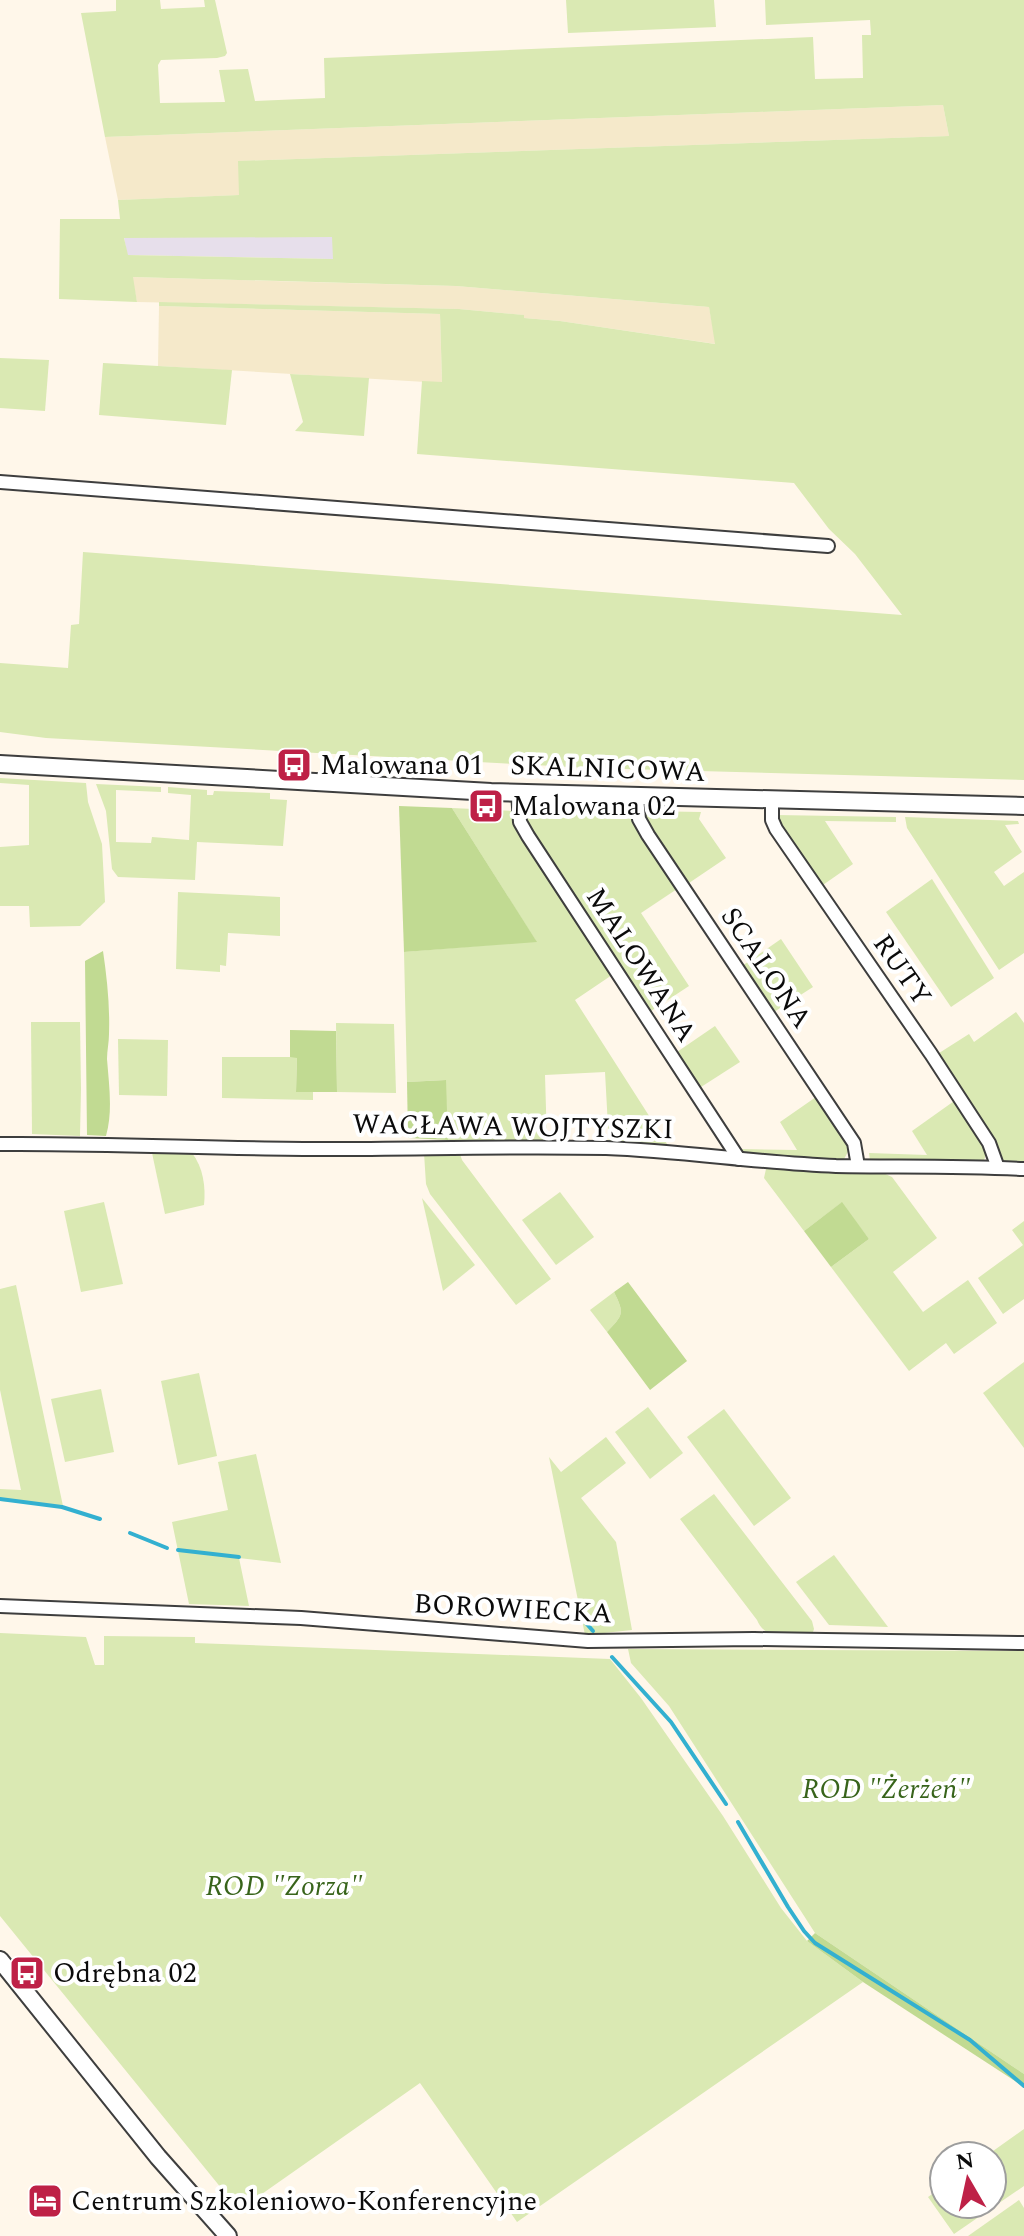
<svg xmlns="http://www.w3.org/2000/svg" width="1024" height="2236" viewBox="0 0 1024 2236" font-family="Spectral,serif">
	<rect width="100%" height="100%" fill="#fff7ea"/>
	<!-- industrial -->
	<polygon fill="#e7dfeb" points="124,237 333,237 333,259 127,255"/>
	<!-- farmland -->
	<g fill="#f5e9ca">
		<polygon points="943,105 949,136 239,161 240,195 118,200 105,137"/>
		<polygon points="132,277 456,286 709,307 716,344 560,321 524,318 523,315 459,309 137,302"/>
		<polygon points="159,306 440,314 442,383 158,366"/>
	</g>
	<!-- green -->
	<g fill="#dae9b3" fill-rule="evenodd">
		<path d="M116 0H160L161 9 205 7 204 0H215L227 53 225 56 217 58 161 60 158 65 160 103 225 102 219 70 248 69 255 101 325 98 324 58 813 37 815 79 863 78 862 35H871L870 20 766 25 765 0H1024V780L588 768 46 738 0 732V663L68 668 71 625 79 624 83 552 902 615 855 554 829 529 794 483 417 454 422 381 442 382 440 314 159 306V302L459 309 524 315V318L560 321 715 344 709 307 456 286 133 277 137 302 59 299 60 219H120L118 200 239 195 238 161 949 136 943 105 105 137 81 13 116 11ZM332 237 333 259 128 255 124 238Z"/>
		<polygon points="566,0 714,0 716,27 568,33"/>
		<polygon points="0,358 49,360 45,411 0,408"/>
		<polygon points="103,363 232,370 226,425 99,415"/>
		<polygon points="290,374 369,378 364,436 295,431 303,422"/>
		<polygon points="0,778 86,783 88,802 102,844 105,902 80,926 30,927 29,906 0,906 0,847 29,845 29,785 0,783"/>
		<polygon points="96,784 161,787 161,792 116,790 116,842 151,843 152,837 189,840 191,795 168,793 168,787 207,790 207,795 213,795 214,791 270,793 270,799 287,800 283,846 197,842 195,880 118,877 112,869 106,811"/>
		<polygon points="452,808 513,811 512,821 612,975 575,1000 669,1147 609,1145 605,1072 545,1075 547,1143 448,1140 445,1080 407,1082 404,952 536,941"/>
		<polygon points="522,809 631,811 632,821 677,889 641,913 689,986 651,1011 532,834 524,820"/>
		<polygon points="642,811 701,812 699,819 726,858 689,883 651,833"/>
		<polygon points="776,815 896,817 896,822 825,821 853,864 820,887 775,819"/>
		<polygon points="905,817 1018,821 1019,824 1005,825 1022,852 994,872 1004,886 1024,872 1024,953 999,970 907,828"/>
		<polygon points="932,879 994,978 951,1007 886,912"/>
		<polygon points="178,892 280,897 280,936 228,933 226,966 220,965 220,972 176,969"/>
		<polygon points="781,939 813,987 774,1012 742,966"/>
		<polygon points="1016,1012 1024,1023 1024,1165 1006,1164 936,1055 969,1034 974,1042"/>
		<polygon points="31,1022 80,1022 81,1089 80,1136 32,1134"/>
		<polygon points="336,1023 394,1024 396,1093 337,1092"/>
		<polygon points="715,1026 740,1062 701,1087 677,1052"/>
		<polygon points="118,1039 168,1040 167,1096 119,1095"/>
		<polygon points="222,1057 297,1057 296,1092 313,1092 313,1100 222,1098"/>
		<polygon points="816,1097 850,1148 843,1161 747,1156 740,1149 797,1150 780,1122"/>
		<polygon points="957,1099 987,1151 984,1160 976,1164 870,1161 869,1153 927,1155 912,1131"/>
		<polygon points="459,1151 462,1160 551,1279 516,1305 430,1194 426,1184 424,1153"/>
		<path d="M152 1153H192C203 1167 206 1187 204 1205L165 1214Z"/>
		<polygon points="776,1166 881,1172 892,1177 937,1238 893,1272 923,1312 968,1280 997,1323 954,1354 946,1343 909,1371 831,1267 869,1239 841,1203 804,1231 764,1178 766,1169"/>
		<polygon points="560,1192 594,1237 556,1265 522,1220"/>
		<polygon points="422,1198 475,1265 443,1291"/>
		<polygon points="104,1202 123,1284 81,1292 64,1211"/>
		<polygon points="1024,1221 1024,1299 1003,1314 978,1278 1023,1245 1012,1230"/>
		<polygon points="16,1285 63,1506 0,1501 0,1489 21,1490 0,1390 0,1289"/>
		<path d="M614 1292C625 1314 623 1315 607 1332L590 1310Z"/>
		<polygon points="1024,1362 1024,1448 983,1393"/>
		<polygon points="199,1373 217,1456 178,1465 161,1381"/>
		<polygon points="101,1389 114,1452 65,1462 51,1399"/>
		<polygon points="648,1407 683,1453 650,1479 615,1432"/>
		<polygon points="724,1409 791,1498 754,1526 687,1437"/>
		<polygon points="606,1437 626,1463 581,1498 616,1542 632,1630 585,1635 549,1457 561,1472"/>
		<polygon points="256,1454 281,1563 239,1558 249,1606 189,1604 172,1522 228,1510 218,1462"/>
		<path d="M714 1494 812 1621 814 1629 812 1635C791 1635 766 1642 757 1620L680 1519Z"/>
		<polygon points="834,1555 888,1627 829,1625 796,1582"/>
		<polygon points="0,1633 86,1637 95,1665 104,1665 104,1636 195,1637 195,1643 610,1659 641,1698 723,1816 781,1908 807,1941 863,1982 517,2222 420,2083 239,2210 0,1916"/>
		<polygon points="628,1649 1024,1651 1024,2074 815,1933 669,1706 631,1663"/>
		<polygon points="1024,2129 1024,2186 954,2234 928,2197 944,2186 944,2204 992,2204 992,2156 986,2156"/>
		<polygon points="1019,2200 1024,2208 1024,2236 968,2236"/>
	</g>
	<!-- forest -->
	<g fill="#c1da92">
		<polygon points="399,806 452,808 537,942 404,952"/>
		<path d="M103 951C107 978 110 1006 109 1034 109 1042 107 1051 107 1059 109 1085 113 1111 106 1136L87 1135 85 961Z"/>
		<polygon points="290,1030 336,1031 337,1092 296,1092 297,1058 290,1057"/>
		<polygon points="446,1080 448,1140 408,1138 407,1082"/>
		<polygon points="842,1202 869,1239 831,1267 804,1231"/>
		<path d="M628 1282 687 1361 650 1390 607 1332C623 1315 625 1314 614 1292Z"/>
		<polygon points="815,1933 1024,2074 1024,2087 863,1982 807,1941"/>
	</g>
	<g fill="none" stroke-linecap="round" stroke-linejoin="round">
		<!-- stream -->
		<g stroke="#33b0d0" stroke-width="4">
			<polyline points="0,1499 62,1507 100,1519"/>
			<polyline points="130,1533 167,1548"/>
			<polyline points="178,1550 239,1557"/>
			<polyline points="579,1615 593,1631"/>
			<polyline points="612,1657 671,1722 726,1804"/>
			<polyline points="738,1822 788,1907 804,1931 815,1943 970,2040 1024,2086"/>
		</g>
		<defs>
			<g id="minor">
				<polyline points="0,482 828,546"/>
				<polyline points="518,792 520,822 528,836 739,1159"/>
				<polyline points="637,797 639,819 648,835 854,1143 858,1166"/>
				<polyline points="772,799 772,820 776,829 931,1054 989,1143 998,1168"/>
				<path d="M0 1144C109 1143 218 1149 327 1149 420 1149 513 1146 606 1148 683 1151 759 1163 836 1166 899 1167 961 1166 1024 1169"/>
				<polyline points="0,1606 301,1618 588,1641 754,1639 1024,1643"/>
			</g>
			<g id="tertiary">
				<polyline points="0,764 491,792 1024,806"/>
				<polyline points="0,1960 158,2157 228,2236"/>
			</g>
		</defs>
		<!-- minor casing -->
		<use href="#minor" stroke="#3e3e3e" stroke-width="16"/>
		<!-- tertiary casing -->
		<use href="#tertiary" stroke="#3e3e3e" stroke-width="20"/>
		<!-- minor -->
		<use href="#minor" stroke="#fff" stroke-width="12"/>
		<!-- tertiary -->
		<use href="#tertiary" stroke="#fff" stroke-width="16"/>
	</g>
	<!-- icons -->
	<defs>
		<symbol id="bus-square" viewBox="-11 -11 22 22"><rect x="-9" y="-9" width="18" height="18" rx="4" fill="#be2147" stroke="#fff"/><path d="M-5-6H5V4H4V6H2V4H-2V6H-4V4H-5ZM-3.5-4V0h7V-4ZM-3.5 1.2v1.5H-2V1.2ZM2 1.2v1.5H3.5V1.2Z" fill="#fff"/></symbol>
		<symbol id="hotel-square" viewBox="-11 -11 22 22"><rect x="-9" y="-9" width="18" height="18" rx="4" fill="#be2147" stroke="#fff"/><path d="M-6-4.5h1.5V1H6V5H4.5V3h-9V5H-6ZM-4 0a1.8 1.8 0 1 1 3.6 0ZM.5 0V-2.5h3Q6-2.5 6 0Z" fill="#fff"/></symbol>
	</defs>
	<g fill-rule="evenodd">
		<use href="#bus-square" x="274" y="745" width="40" height="40"/>
		<use href="#bus-square" x="466" y="786" width="40" height="40"/>
		<use href="#bus-square" x="7" y="1953" width="40" height="40"/>
		<use href="#hotel-square" x="25" y="2181" width="40" height="40"/>
	</g>
	<g text-anchor="middle" dominant-baseline="central" stroke-width="8" stroke-linejoin="round" paint-order="stroke">
		<!-- poi labels -->
		<g font-size="28" fill="#0b0b0b" stroke="#fff" text-anchor="start">
			<text x="320" y="765">Malowana 01</text>
			<text x="512" y="806">Malowana 02</text>
			<text x="53" y="1973">Odrębna 02</text>
			<text x="71" y="2201">Centrum Szkoleniowo-Konferencyjne</text>
		</g>
		<!-- street labels -->
		<g font-size="28" fill="#0b0b0b" stroke="#fff">
			<text transform="translate(608 769) rotate(2)">SKALNICOWA</text>
			<text transform="translate(641 965) rotate(57)">MALOWANA</text>
			<text transform="translate(766 968) rotate(56)">SCALONA</text>
			<text transform="translate(902 970) rotate(55)">RUTY</text>
			<text transform="translate(513 1127) rotate(1)">WACŁAWA WOJTYSZKI</text>
			<text transform="translate(513 1609) rotate(3)">BOROWIECKA</text>
		</g>
		<!-- park labels -->
		<g font-size="28" font-style="italic" fill="#38641b" stroke="#fff">
			<text x="886" y="1789">ROD "Żerżeń"</text>
			<text x="284" y="1886">ROD "Zorza"</text>
		</g>
	</g>
	<!-- north arrow -->
	<g transform="translate(968 2180) rotate(351)"><circle r="38" fill="#ffffff" stroke="#9d9d9d" stroke-width="2"/>
	<path d="M0-6L14 30L0 20L-14 30Z" fill="#be2147"/>
	<text y="-12" font-size="22" font-weight="bold" text-anchor="middle" fill="#0b0b0b">N</text>
	</g>
</svg>
